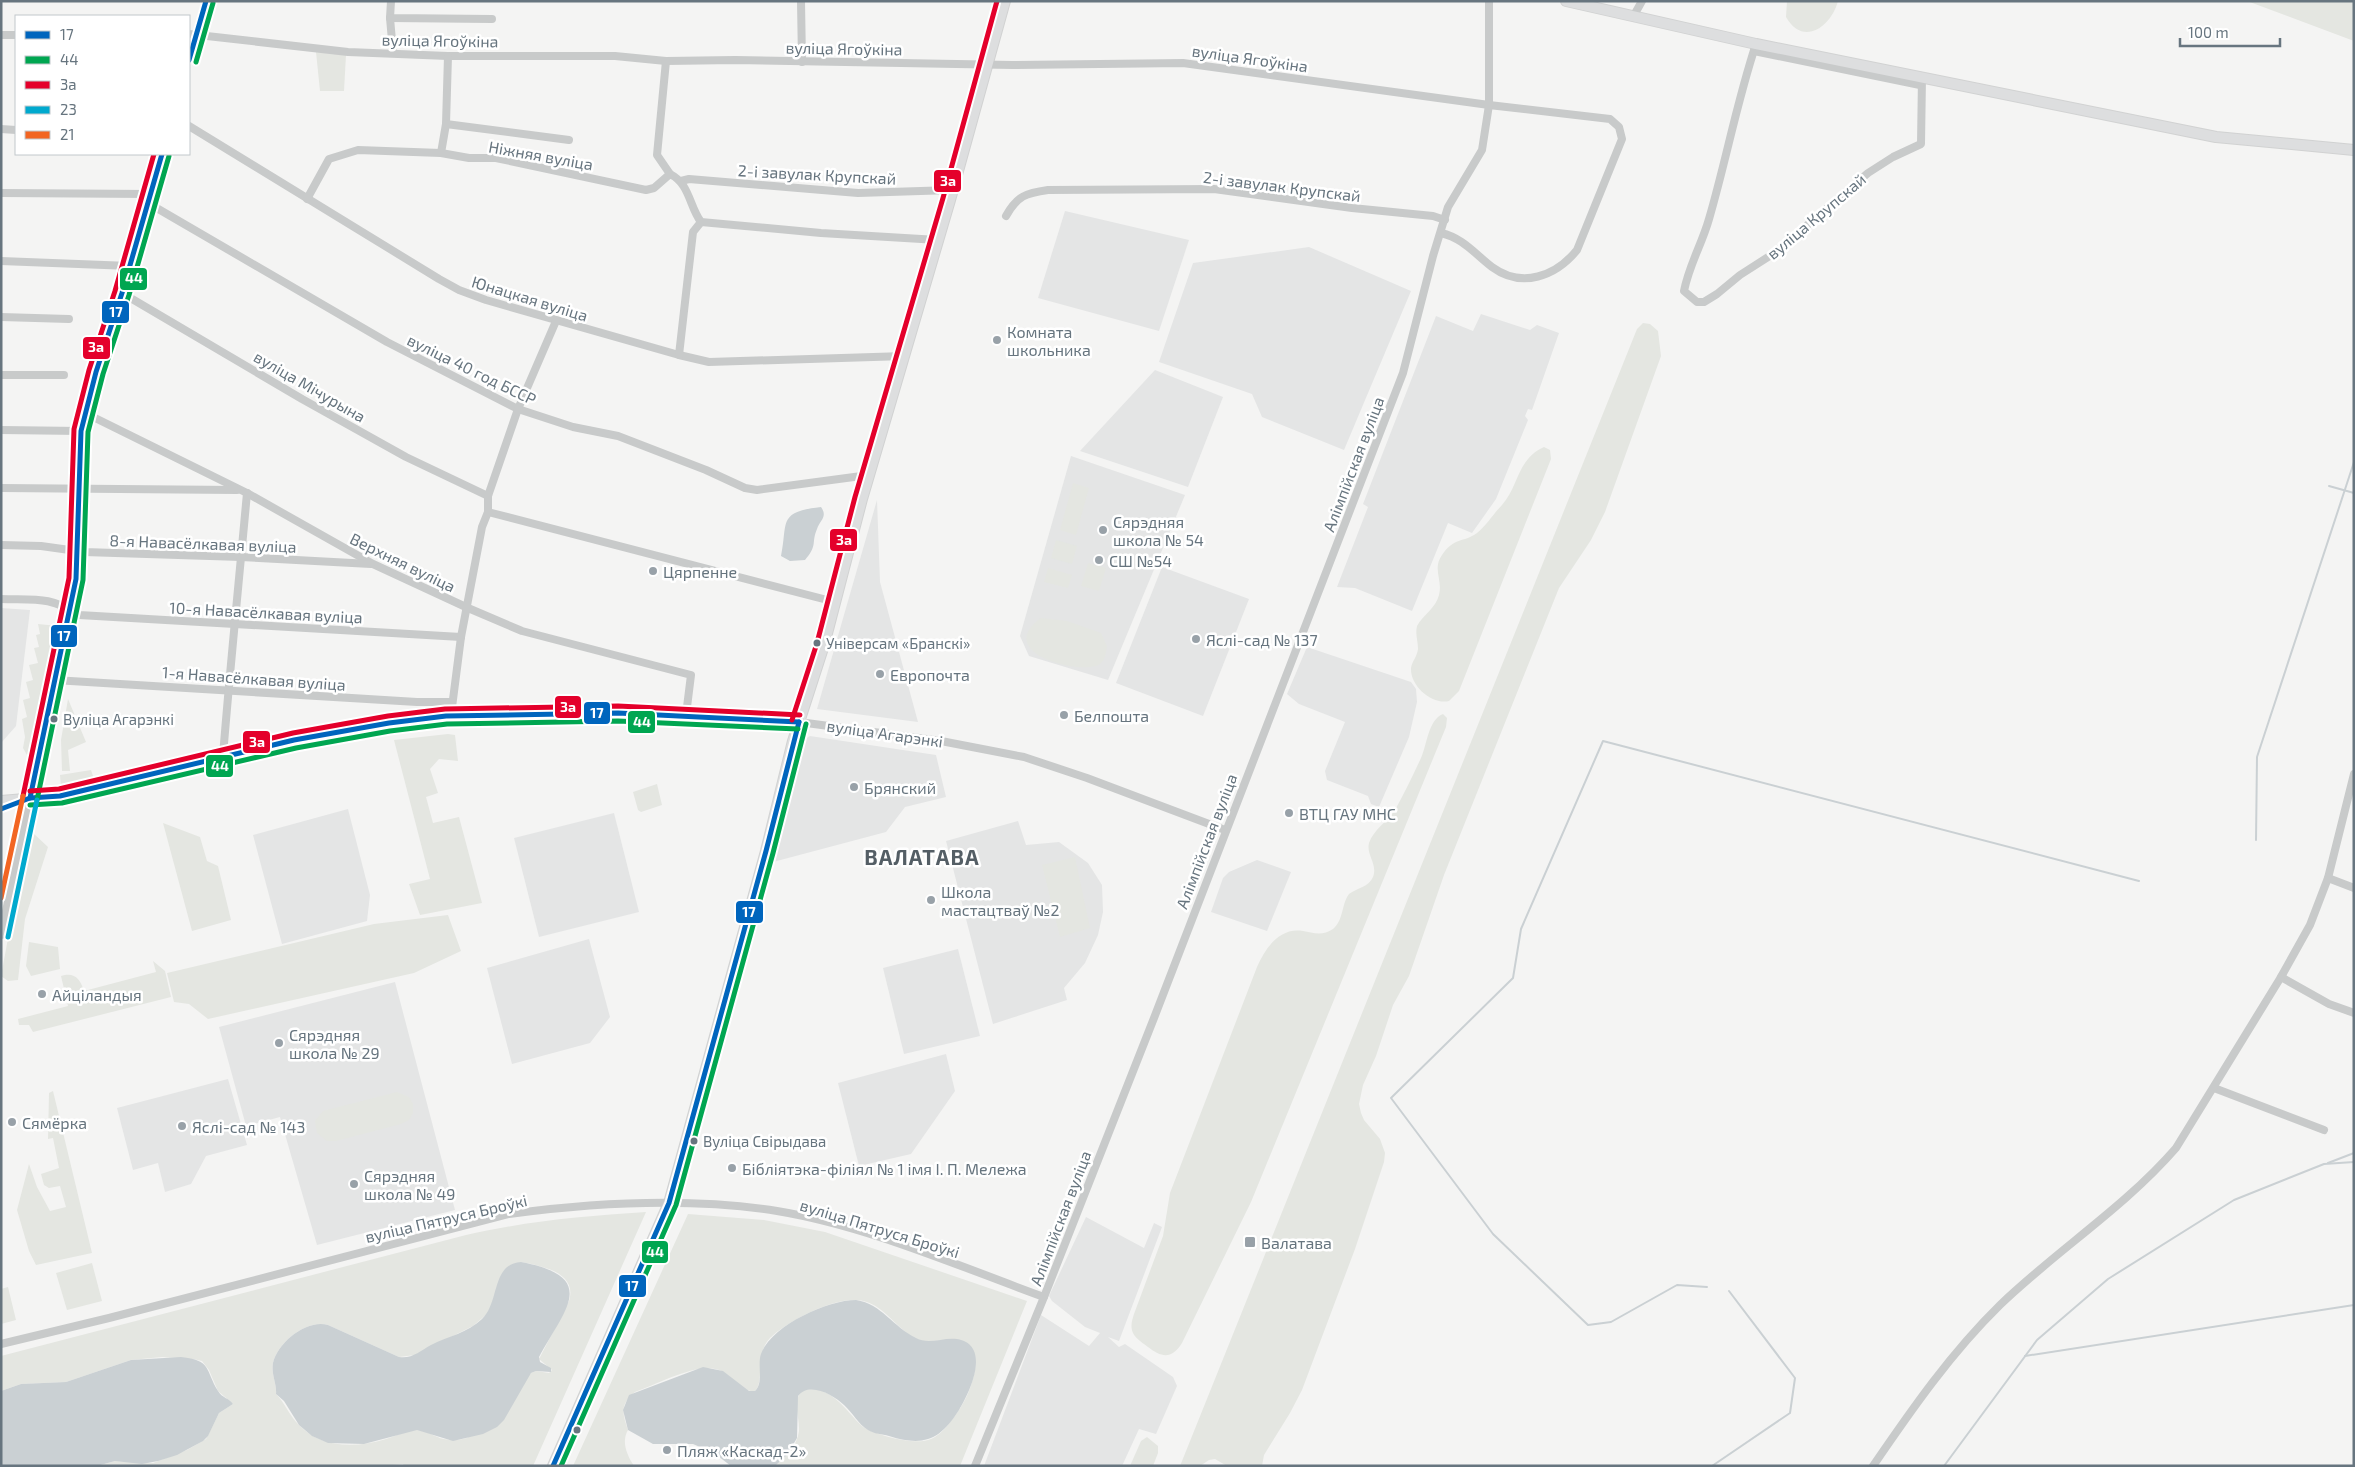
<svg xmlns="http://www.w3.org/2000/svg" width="2355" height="1467" viewBox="0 0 2355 1467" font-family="'Exo 2',sans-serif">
	<rect width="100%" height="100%" fill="#f4f4f3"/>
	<!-- built -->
	<g fill="#e4e5e5">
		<polygon points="1065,211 1189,240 1159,331 1038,298"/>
		<polygon points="1309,247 1411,291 1344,450 1262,417 1252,394 1159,362 1193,263"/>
		<polygon points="1481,314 1530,330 1537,325 1559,333 1532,410 1528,409 1525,416 1528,420 1496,499 1472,533 1448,523 1412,611 1355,588 1337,587 1368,507 1363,504 1436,316 1473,331"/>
		<polygon points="1155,370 1223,397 1188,487 1080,451"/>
		<polygon points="1071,456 1185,495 1108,680 1029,656 1020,636"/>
		<polygon points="877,500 880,582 918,722 817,709"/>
		<polygon points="1162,567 1249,599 1203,716 1116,683"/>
		<polygon points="1,608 30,610 16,726 1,743"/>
		<polygon points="1307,647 1411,682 1416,689 1417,702 1409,737 1379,807 1371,804 1368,796 1327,780 1325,771 1345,722 1299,704 1287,694"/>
		<polygon points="810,736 936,755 946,797 905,807 886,832 773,862 805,739"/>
		<polygon points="348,809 370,895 367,921 282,944 253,835"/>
		<polygon points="614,813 639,912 539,937 514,838"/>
		<polygon points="1018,821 1026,845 1059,842 1088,863 1102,885 1103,912 1098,935 1085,963 1064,988 1067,1000 993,1024 946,841"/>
		<polygon points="1257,860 1291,872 1267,931 1211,912 1223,878 1229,872"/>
		<polygon points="589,939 610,1017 590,1043 512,1064 487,968"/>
		<polygon points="958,949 980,1036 904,1054 883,968"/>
		<polygon points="395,982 455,1210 317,1245 280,1117 246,1126 219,1027"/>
		<polygon points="946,1054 955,1091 911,1154 859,1166 838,1083"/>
		<polygon points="228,1079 247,1145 206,1156 191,1184 165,1192 158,1163 133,1170 117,1108"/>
		<polygon points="1086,1217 1144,1248 1154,1223 1162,1227 1119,1341 1108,1337 1119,1347 1125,1344 1173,1377 1177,1386 1156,1434 1139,1429 1122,1466 984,1466 1041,1315 1089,1346 1100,1333 1085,1327 1052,1301 1049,1296"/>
	</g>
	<!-- green -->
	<g fill="#e4e6e1" fill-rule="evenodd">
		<path d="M1787 1H1838C1831 27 1803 47 1786 17Z"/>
		<polygon points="2247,1 2354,1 2354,41"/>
		<polygon points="316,52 346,55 344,91 320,91"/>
		<polygon points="1643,323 1650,324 1658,331 1661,356 1605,512 1591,540 1559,588 1444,875 1409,976 1393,1005 1376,1056 1363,1085 1359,1104 1361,1113 1364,1120 1380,1139 1385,1153 1384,1162 1355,1249 1302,1390 1290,1413 1264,1455 1262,1466 1227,1466 1215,1459 1209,1460 1200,1466 1180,1466 1637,329"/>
		<path d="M1544 447 1550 450 1551 459 1459 691 1449 701C1432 705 1410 686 1411 668 1412 661 1417 657 1418 649 1418 641 1415 634 1417 626 1423 615 1436 608 1439 595 1443 580 1432 569 1442 555 1454 537 1463 543 1477 533 1486 526 1494 513 1502 505 1519 486 1517 459 1544 447Z"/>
		<polygon points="1073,483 1089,488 1076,535 1060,530"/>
		<polygon points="1056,540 1077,546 1072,564 1051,558"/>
		<polygon points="1088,563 1106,568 1099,591 1081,586"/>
		<polygon points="1048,568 1072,575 1068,588 1044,582"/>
		<path d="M1041 618 1067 621 1101 633 1107 646C1106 653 1105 660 1100 664 1084 676 991 654 1041 618Z"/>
		<polygon points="38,624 58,626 31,753 27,755 23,748 25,737 22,719 27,717 23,700 30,698 26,682 33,680 29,665 38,663 34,648 39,647 36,635 40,634"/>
		<polygon points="68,699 86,742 68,750 70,771 62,771 61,740"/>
		<path d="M1443 714 1447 718 1446 727 1251 1202 1182 1343C1172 1359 1162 1358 1148 1347 1143 1343 1136 1339 1133 1333 1130 1327 1132 1320 1134 1314L1163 1236 1170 1193 1257 967C1265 949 1279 927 1303 931 1313 933 1323 936 1333 929 1344 920 1341 905 1349 894 1357 888 1369 887 1373 877 1378 864 1366 855 1369 843 1374 829 1387 822 1395 810 1404 794 1413 775 1421 758 1427 745 1428 720 1443 714Z"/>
		<polygon points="448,734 455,735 458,761 439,759 430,769 438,793 426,797 433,823 459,817 482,903 420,915 409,884 430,879 394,740"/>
		<polygon points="91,770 94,779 61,787 60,775"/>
		<polygon points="657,784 662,805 641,812 638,810 633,792"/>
		<polygon points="163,823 200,837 207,861 218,866 231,920 192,931"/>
		<polygon points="33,833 48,847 25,919 18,980 8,981 1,976 15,901"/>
		<polygon points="1075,857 1090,928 1060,937 1042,865"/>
		<polygon points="448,915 461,951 414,973 208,1019 189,1004 174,1002 167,973 374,924"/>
		<polygon points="29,942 58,947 60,969 31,976 26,966"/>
		<path d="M153 961 165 971 171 997 33 1032 29 1025H19L18 1019 68 1006 61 976C75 972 80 979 84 991L156 972Z"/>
		<polygon points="53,1091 92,1253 36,1265 29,1251 17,1210 29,1164 37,1187 50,1211 66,1207 60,1186 49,1188 44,1185 41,1174 59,1168 53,1138 48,1139 49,1093"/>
		<polygon points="397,1092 409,1097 413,1104 413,1113 409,1120 401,1124 336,1141 327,1141 317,1133 315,1121 323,1111"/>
		<path d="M646 1212 533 1466H404L403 1464 383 1466H97L115 1461 153 1463 187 1450 206 1439 219 1413 233 1404 218 1391 209 1370 202 1361 193 1359 162 1357 131 1360 66 1382 21 1384 1 1391V1356L466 1235C528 1221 583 1216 646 1212ZM521 1262C541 1266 578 1272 569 1301L539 1359 552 1370 549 1373 536 1371 531 1373 467 1438C460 1440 452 1441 444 1439 434 1437 426 1429 415 1430 405 1431 396 1436 386 1439 356 1448 322 1449 299 1425 289 1415 285 1403 276 1394 277 1384 271 1374 273 1363 278 1342 307 1319 328 1325L399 1357 415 1355 473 1326 487 1314Z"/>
		<path d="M688 1214 764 1220 825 1232 1027 1301 960 1466H775C786 1457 797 1446 799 1431 800 1417 791 1400 803 1390 830 1383 847 1412 862 1426 874 1435 914 1445 928 1440 938 1437 945 1429 951 1421 965 1404 974 1384 976 1362L957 1339C945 1338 931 1344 919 1340 903 1334 892 1317 877 1307 871 1303 863 1300 856 1300 832 1298 786 1322 770 1338 754 1355 765 1382 755 1391 742 1393 731 1374 719 1370 697 1362 658 1384 635 1392 620 1404 622 1413 628 1430 621 1442 627 1455 634 1466H573Z"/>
		<polygon points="92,1263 102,1301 67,1310 56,1273"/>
		<polygon points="8,1287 16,1320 1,1324 1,1289"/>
		<polygon points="1147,1437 1158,1446 1158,1453 1153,1466 1130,1466 1141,1441"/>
	</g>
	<!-- water -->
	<g fill="#cad0d3">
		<path d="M821 507C828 517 820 520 817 529 811 543 818 545 805 560L790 561 781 556C788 522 777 512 821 507Z"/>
		<path d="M521 1262C600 1277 565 1309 539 1357L540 1362 551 1368V1372L536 1371 531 1373 504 1420 497 1427 483 1434 453 1441 417 1430 364 1444 328 1443 312 1436 299 1425 284 1401 276 1394C277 1384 271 1374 273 1363 278 1342 307 1319 328 1325L399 1357C412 1359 420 1351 431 1345 449 1336 467 1333 482 1319 500 1302 491 1264 521 1262Z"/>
		<path d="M856 1300C882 1304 893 1327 916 1338 929 1345 943 1337 957 1339 992 1345 970 1392 959 1410 940 1440 924 1447 889 1436 882 1434 874 1434 868 1430 858 1424 853 1413 844 1405 834 1395 809 1381 798 1396L797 1438 787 1455 775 1466H731L714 1453 693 1444H653L628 1430 623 1410 629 1395 703 1367 723 1371 749 1391H755C764 1383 757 1365 761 1354 771 1326 827 1300 856 1300Z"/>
		<path d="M181 1357C212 1360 205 1370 218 1391 222 1398 229 1398 233 1404L219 1413 208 1436 203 1441 177 1455 158 1461 142 1464 115 1461 97 1466H1V1391L21 1384 66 1382 131 1360Z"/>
	</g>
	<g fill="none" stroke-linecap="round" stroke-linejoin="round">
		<!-- stream -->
		<g stroke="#cad0d3" stroke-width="2">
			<polyline points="2329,486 2354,493"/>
			<polyline points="2256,840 2257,757 2354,462"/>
			<polyline points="2328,1163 2354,1153"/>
			<polyline points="1707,1287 1677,1285 1611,1322 1588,1325 1493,1234 1391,1098 1513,978 1521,929 1603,741 2139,881"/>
			<polyline points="2025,1356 2354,1305"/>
			<polyline points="1712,1466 1790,1413 1795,1378 1729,1291"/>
			<polyline points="1944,1466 2037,1340 2108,1279 2234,1200 2324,1164 2354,1162"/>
		</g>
		<defs>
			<g id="major">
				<polyline points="1566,1 1756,44 2216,137 2354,150"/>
				<polyline points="1,801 60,796 284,741 385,723 438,716 582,712 686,715 799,722"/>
				<polyline points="553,1466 669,1203 766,851 793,741 824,645 862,499 950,200 1005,1"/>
			</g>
		</defs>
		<!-- major casing -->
		<use href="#major" stroke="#d1d2d2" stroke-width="12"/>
		<!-- minor -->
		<g stroke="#c8caca" stroke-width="8">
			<polyline points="391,1 390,18 492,19"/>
			<polyline points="801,1 802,62"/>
			<polyline points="1633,17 1642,1"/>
			<polyline points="390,18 393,52"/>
			<path d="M189 34 348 52 448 56H615L666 61 735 60 1012 65 1183 63 1489 105 1610 119 1619 127 1622 139 1577 250C1556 276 1522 289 1492 267 1475 254 1463 238 1441 233"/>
			<polyline points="1,35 16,35"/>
			<path d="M1756 44C1737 101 1726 161 1709 219 1702 244 1689 265 1684 291L1697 302H1704L1717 294 1740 275 1776 252 1868 173 1893 157 1921 144 1922 77"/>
			<polyline points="1754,51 1920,85"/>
			<polyline points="448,56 446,124 569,140"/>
			<polyline points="189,60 206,1"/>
			<polyline points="666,61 657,155 670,174"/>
			<polyline points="189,126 439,279 459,290 486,300 679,355 709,362 905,356"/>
			<polyline points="1,129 16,130"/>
			<polyline points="441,153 446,124"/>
			<polyline points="681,181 689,179 858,193 952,190"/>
			<polyline points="1,193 150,194"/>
			<path d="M307 199 329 159 358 150 441 153 469 158H496L646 190 654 188 670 174C690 184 689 206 701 222L821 233 938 240"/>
			<polyline points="148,203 387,342 518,409 573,427 618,436 706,470 745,488 757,490 869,475"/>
			<path d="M1006 216C1017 196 1026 193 1048 190L1214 189 1352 208 1433 216 1445 220"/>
			<polyline points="1,261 130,266"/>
			<polyline points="122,293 302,399 406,457 488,496"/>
			<polyline points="1,317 69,319"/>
			<polyline points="679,355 693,232 701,222"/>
			<polyline points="1,375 64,375"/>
			<polyline points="85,413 247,493 373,564 468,608 522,631 691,675 686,715"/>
			<polyline points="1,430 81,431"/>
			<polyline points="1,488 237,490"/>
			<polyline points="488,512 835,602"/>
			<polyline points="1,545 41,546 84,552 241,557 371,564"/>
			<path d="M1 599C35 600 50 596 79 615L461 637"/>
			<polyline points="54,680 417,702 452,702"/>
			<polyline points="451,715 461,637 482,527 488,512 488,496 518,409 556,321"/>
			<polyline points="799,722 941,741 1024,757 1087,778 1225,830"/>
			<path d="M223 756C230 668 239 581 247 493"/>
			<polyline points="2328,878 2354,888"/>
			<polyline points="1,935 76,579 81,431 96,372 122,293 162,154"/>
			<polyline points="2281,977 2329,1004 2354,1013"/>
			<polyline points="2214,1088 2324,1130"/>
			<path d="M1 1344 109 1318 509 1214C598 1202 689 1197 777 1211 868 1226 958 1266 1044 1297"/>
			<polyline points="975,1466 1044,1297 1154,1018 1403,373 1433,256 1448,207 1482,150 1489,105 1489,1"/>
			<path d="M1873 1466C1912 1409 1951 1353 2000 1305 2057 1250 2124 1208 2176 1148L2281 977 2310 925 2328 878 2354 774"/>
		</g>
		<!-- major -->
		<use href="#major" stroke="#dddedf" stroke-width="10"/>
		<defs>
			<g id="bus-1">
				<polyline points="189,60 206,1"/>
				<polyline points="30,798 76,579 81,431 96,372 122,293 162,154"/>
				<polyline points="1,809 30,798 60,796 294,740 389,723 446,716 618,713 799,722"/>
				<polyline points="553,1466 669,1203 766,851 799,722"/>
			</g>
			<g id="bus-2">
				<polyline points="196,62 213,3"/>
				<polyline points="37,800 83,580 88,432 103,374 129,295 169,156"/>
				<polyline points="30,805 62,803 296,748 390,731 447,724 618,721 798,729"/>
				<polyline points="561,1466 676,1205 773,853 806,724"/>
			</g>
			<g id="bus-3">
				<polyline points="792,720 817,643 855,497 943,198 997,1"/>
				<polyline points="30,791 59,789 293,733 388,716 445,709 618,706 800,715"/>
				<polyline points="23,796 69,578 74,429 89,370 115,291 154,154"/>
			</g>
			<polyline id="bus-4" points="8,937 37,800"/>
			<polyline id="bus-5" points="1,898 23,796"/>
		</defs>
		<!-- bus-1 casing -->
		<use href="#bus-1" stroke="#fff" stroke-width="9"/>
		<!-- bus-2 casing -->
		<use href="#bus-2" stroke="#fff" stroke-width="9"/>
		<!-- bus-3 casing -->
		<use href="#bus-3" stroke="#fff" stroke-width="9"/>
		<!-- bus-4 casing -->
		<use href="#bus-4" stroke="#fff" stroke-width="9"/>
		<!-- bus-5 casing -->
		<use href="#bus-5" stroke="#fff" stroke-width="9"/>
		<!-- bus-1 -->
		<use href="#bus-1" stroke="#0065bd" stroke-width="5"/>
		<!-- bus-2 -->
		<use href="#bus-2" stroke="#00a651" stroke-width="5"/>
		<!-- bus-3 -->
		<use href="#bus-3" stroke="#e4002b" stroke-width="5"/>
		<!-- bus-4 -->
		<use href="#bus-4" stroke="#00a9ce" stroke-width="5"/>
		<!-- bus-5 -->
		<use href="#bus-5" stroke="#f26522" stroke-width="5"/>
	</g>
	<!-- markers -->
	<g fill="#98a1a8" stroke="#fff" stroke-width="2">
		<circle cx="997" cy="340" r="5"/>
		<circle cx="1103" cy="530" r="5"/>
		<circle cx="1099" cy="560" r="5"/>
		<circle cx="653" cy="571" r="5"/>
		<circle cx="1196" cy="639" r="5"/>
		<circle cx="880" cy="674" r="5"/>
		<circle cx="1064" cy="715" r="5"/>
		<circle cx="854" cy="787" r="5"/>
		<circle cx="1289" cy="813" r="5"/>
		<circle cx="931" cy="900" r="5"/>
		<circle cx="42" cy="994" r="5"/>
		<circle cx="279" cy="1043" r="5"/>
		<circle cx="12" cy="1122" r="5"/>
		<circle cx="182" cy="1126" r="5"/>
		<circle cx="732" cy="1168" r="5"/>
		<circle cx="354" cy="1184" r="5"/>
		<rect x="1244" y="1236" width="12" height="12" rx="2.5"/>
		<circle cx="667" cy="1450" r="5"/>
	</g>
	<g fill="#67757f" stroke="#fff" stroke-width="2">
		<circle cx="817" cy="643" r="4.5"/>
		<circle cx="54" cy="719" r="4.5"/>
		<circle cx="694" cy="1141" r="4.5"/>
		<circle cx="577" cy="1430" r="4.5"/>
	</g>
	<g text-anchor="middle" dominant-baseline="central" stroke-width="5" stroke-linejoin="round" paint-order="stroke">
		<!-- bus labels -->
		<g font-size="15" fill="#67757f" stroke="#fff" text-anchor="start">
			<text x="826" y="643">Універсам «Бранскі»</text>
			<text x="63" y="719">Вуліца Агарэнкі</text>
			<text x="703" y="1141">Вуліца Свірыдава</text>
		</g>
		<!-- street labels -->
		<g font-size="16" fill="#67757f" stroke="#fff">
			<text transform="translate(440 40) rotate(1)">вуліца Ягоўкіна</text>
			<text transform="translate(844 48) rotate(1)">вуліца Ягоўкіна</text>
			<text transform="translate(1250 58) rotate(8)">вуліца Ягоўкіна</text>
			<text transform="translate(541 155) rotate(10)">Ніжняя вуліца</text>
			<text transform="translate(817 174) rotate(3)">2-і завулак Крупскай</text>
			<text transform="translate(1282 186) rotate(7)">2-і завулак Крупскай</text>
			<text transform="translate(1816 216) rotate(-40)">вуліца Крупскай</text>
			<text transform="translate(530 298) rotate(17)">Юнацкая вуліца</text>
			<text transform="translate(472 369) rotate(26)">вуліца 40 год БССР</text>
			<text transform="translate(310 386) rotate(30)">вуліца Мічурына</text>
			<text transform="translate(1353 464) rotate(-69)">Алімпійская вуліца</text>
			<text transform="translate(203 543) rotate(2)">8-я Навасёлкавая вуліца</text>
			<text transform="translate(403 562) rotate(26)">Верхняя вуліца</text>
			<text transform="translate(266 612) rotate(3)">10-я Навасёлкавая вуліца</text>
			<text transform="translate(254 678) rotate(4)">1-я Навасёлкавая вуліца</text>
			<text transform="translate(885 733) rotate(8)">вуліца Агарэнкі</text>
			<text transform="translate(1206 841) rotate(-69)">Алімпійская вуліца</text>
			<text transform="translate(446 1218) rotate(-13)">вуліца Пятруся Броўкі</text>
			<text transform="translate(1060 1218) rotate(-69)">Алімпійская вуліца</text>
			<text transform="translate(880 1228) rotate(17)">вуліца Пятруся Броўкі</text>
		</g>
		<!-- poi labels -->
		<g font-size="16" fill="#67757f" stroke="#fff" text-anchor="start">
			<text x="1007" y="331">Комната<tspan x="1007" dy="18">школьника</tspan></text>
			<text x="1113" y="521">Сярэдняя<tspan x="1113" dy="18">школа № 54</tspan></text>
			<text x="1109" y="560">СШ №54</text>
			<text x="663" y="571">Цярпенне</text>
			<text x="1206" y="639">Яслі-сад № 137</text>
			<text x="890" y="674">Европочта</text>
			<text x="1074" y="715">Белпошта</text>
			<text x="864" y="787">Брянский</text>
			<text x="1299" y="813">ВТЦ ГАУ МНС</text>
			<text x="941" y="891">Школа<tspan x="941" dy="18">мастацтваў №2</tspan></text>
			<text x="52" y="994">Айціландыя</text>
			<text x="289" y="1034">Сярэдняя<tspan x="289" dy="18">школа № 29</tspan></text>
			<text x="22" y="1122">Сямёрка</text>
			<text x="192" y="1126">Яслі-сад № 143</text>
			<text x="742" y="1168">Бібліятэка-філіял № 1 імя І. П. Мележа</text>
			<text x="364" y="1175">Сярэдняя<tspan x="364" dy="18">школа № 49</tspan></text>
			<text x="1261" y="1242">Валатава</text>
			<text x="677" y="1450">Пляж «Каскад-2»</text>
		</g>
		<!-- district labels -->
		<g font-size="21" font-weight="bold" letter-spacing="1" fill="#545e65" stroke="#fff">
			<text x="922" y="856">ВАЛАТАВА</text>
		</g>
	</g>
	<g stroke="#fff" stroke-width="2">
		<rect x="933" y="169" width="29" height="24" rx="5" fill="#e4002b"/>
		<rect x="119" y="267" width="29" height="24" rx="5" fill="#00a651"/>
		<rect x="101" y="300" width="29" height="24" rx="5" fill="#0065bd"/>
		<rect x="82" y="336" width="29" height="24" rx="5" fill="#e4002b"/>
		<rect x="829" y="528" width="29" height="24" rx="5" fill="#e4002b"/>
		<rect x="50" y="624" width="28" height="24" rx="5" fill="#0065bd"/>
		<rect x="554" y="695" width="28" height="24" rx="5" fill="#e4002b"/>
		<rect x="583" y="701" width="28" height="24" rx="5" fill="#0065bd"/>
		<rect x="627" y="710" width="29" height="24" rx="5" fill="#00a651"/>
		<rect x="242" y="730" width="29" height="24" rx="5" fill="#e4002b"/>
		<rect x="205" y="754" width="29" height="24" rx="5" fill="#00a651"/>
		<rect x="735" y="900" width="29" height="24" rx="5" fill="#0065bd"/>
		<rect x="641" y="1240" width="28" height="24" rx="5" fill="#00a651"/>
		<rect x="618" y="1274" width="29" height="24" rx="5" fill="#0065bd"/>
	</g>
	<g font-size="14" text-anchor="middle" font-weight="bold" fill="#fff">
		<text x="948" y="186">3а</text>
		<text x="134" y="283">44</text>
		<text x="116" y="317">17</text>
		<text x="96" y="352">3а</text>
		<text x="844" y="545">3а</text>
		<text x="64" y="641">17</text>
		<text x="568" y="712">3а</text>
		<text x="597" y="718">17</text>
		<text x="642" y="727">44</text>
		<text x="257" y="747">3а</text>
		<text x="220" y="771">44</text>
		<text x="749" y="917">17</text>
		<text x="655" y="1257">44</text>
		<text x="632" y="1291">17</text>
	</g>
	<!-- border -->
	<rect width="2355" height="1467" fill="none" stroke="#67757f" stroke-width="5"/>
	<!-- legend -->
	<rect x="15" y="15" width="175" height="140" fill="#ffffff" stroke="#c2c8cc"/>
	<rect x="25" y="31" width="25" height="8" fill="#0065bd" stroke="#c2c8cc"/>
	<text x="60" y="40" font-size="15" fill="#67757f">17</text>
	<rect x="25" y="56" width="25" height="8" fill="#00a651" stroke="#c2c8cc"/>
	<text x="60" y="65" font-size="15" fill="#67757f">44</text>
	<rect x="25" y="81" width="25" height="8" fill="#e4002b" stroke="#c2c8cc"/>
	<text x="60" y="90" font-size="15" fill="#67757f">3а</text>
	<rect x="25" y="106" width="25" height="8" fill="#00a9ce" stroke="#c2c8cc"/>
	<text x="60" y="115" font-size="15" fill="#67757f">23</text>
	<rect x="25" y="131" width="25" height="8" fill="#f26522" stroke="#c2c8cc"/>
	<text x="60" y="140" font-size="15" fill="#67757f">21</text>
	<!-- scale -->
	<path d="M2180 38v8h100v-8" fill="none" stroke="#67757f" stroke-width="2.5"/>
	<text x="2188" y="38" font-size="15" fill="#67757f" stroke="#ffffff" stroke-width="4" paint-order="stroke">100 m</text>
</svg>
